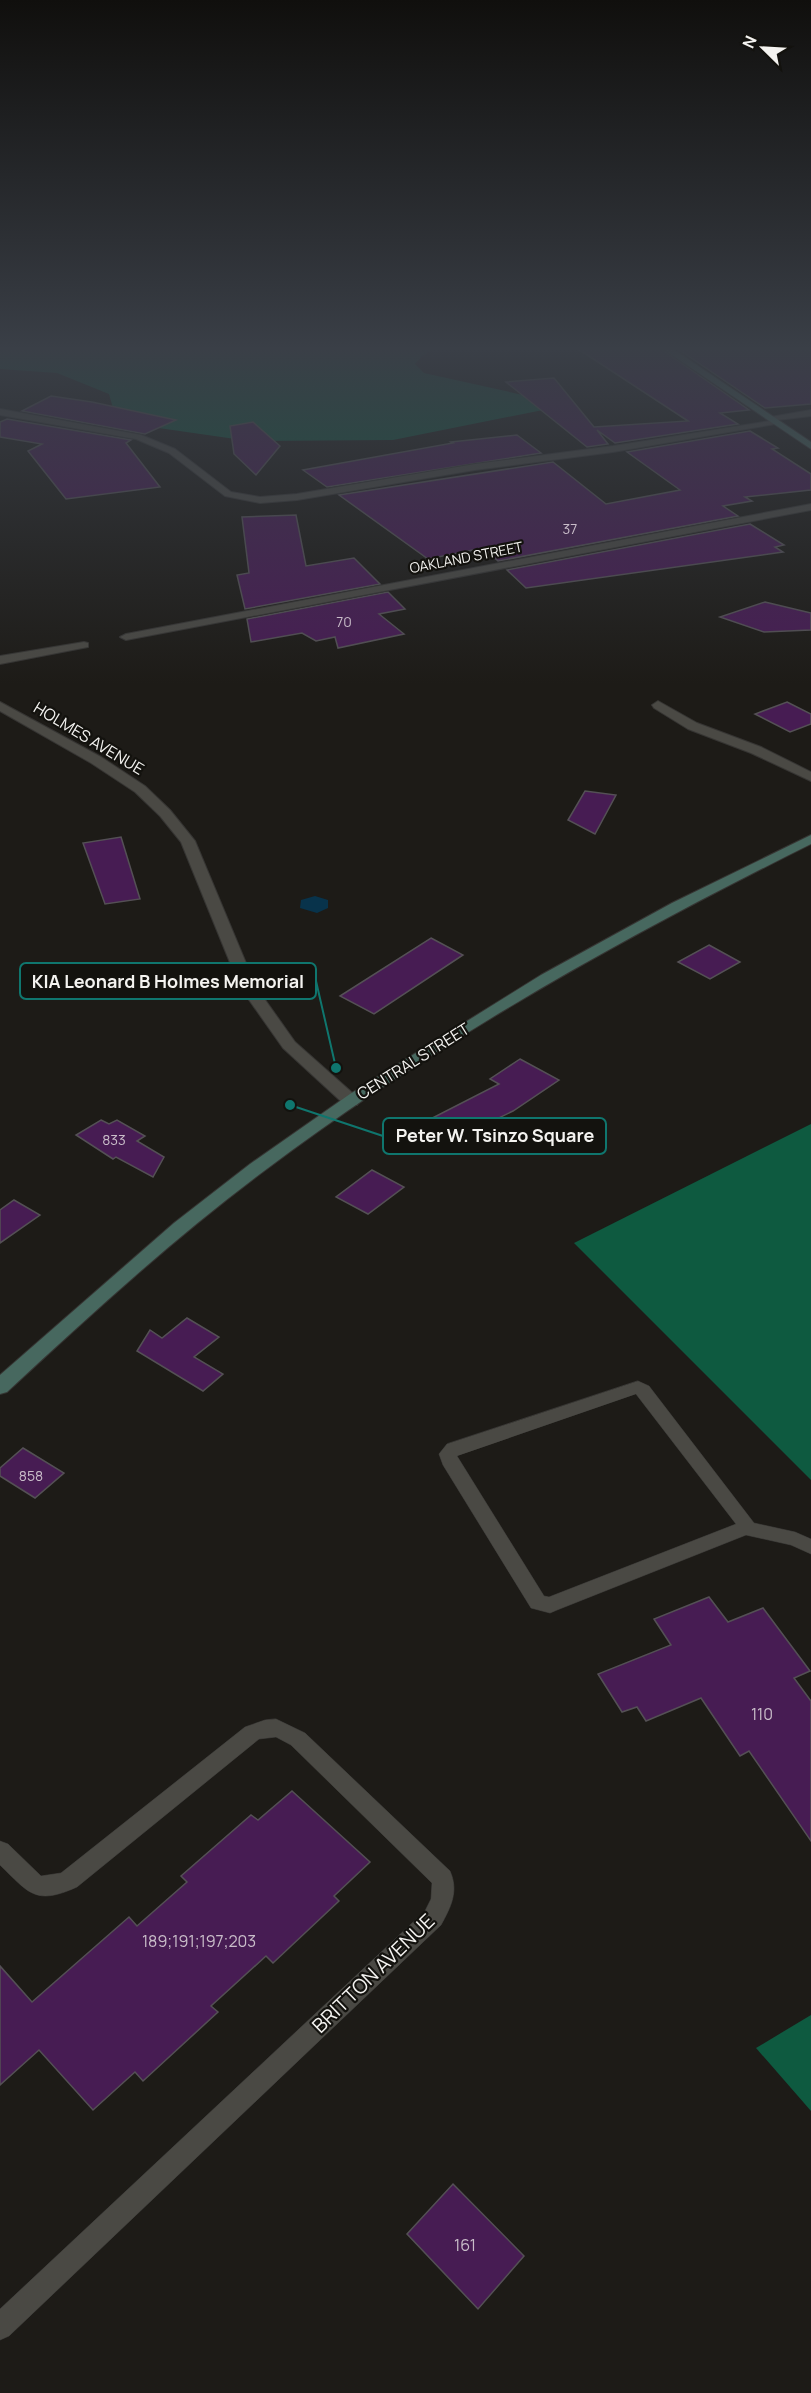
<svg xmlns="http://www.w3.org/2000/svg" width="811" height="2393" viewBox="0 0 811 2393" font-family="Manrope,sans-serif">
	<rect width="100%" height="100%" fill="#1d1b17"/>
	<!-- forest -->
	<g fill="#0e5a40">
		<polygon points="0,349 433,349 422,356 415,364 424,373 568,405 393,440 249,441 117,422 109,394 57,373 0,369"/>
		<polygon points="811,1124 811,1480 574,1243"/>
		<polygon points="811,2015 811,2111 756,2048"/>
	</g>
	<!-- water -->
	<polygon fill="#08334b" points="315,896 328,900 328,908 317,913 300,908 301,900"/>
	<!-- building -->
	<g fill="#471c53" stroke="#545055" stroke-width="1.5">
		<polygon points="578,349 661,349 749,410 720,413 738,424 615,443 597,430 608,444 587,447 506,382 554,378 594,427 688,421"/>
		<polygon points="678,349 811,349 811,404 765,408"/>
		<polygon points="51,396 92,402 176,420 145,434 22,411"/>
		<polygon points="7,419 131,440 126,443 160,487 66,499 28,451 42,444 0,437 0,422"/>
		<polygon points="253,422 280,446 256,475 234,454 230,426"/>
		<polygon points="750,431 778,448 772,449 811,474 811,490 745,497 752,501 723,506 738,516 498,561 483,548 428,559 339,495 553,462 606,504 680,490 627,452"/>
		<polygon points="517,435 541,453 327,487 303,470 453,443 451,442"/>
		<polygon points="296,515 306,566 354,558 380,584 245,609 237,575 249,573 242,517"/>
		<polygon points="750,524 784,545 775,547 783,552 526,588 507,570"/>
		<polygon points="388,592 405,609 379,614 404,634 338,648 335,637 316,641 302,633 251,642 247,619"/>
		<polygon points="765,602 811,613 811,630 764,632 720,617"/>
		<polygon points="787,702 811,714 811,724 790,732 755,714"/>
		<polygon points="585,791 616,795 595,834 568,820"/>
		<polygon points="121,837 140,899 105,904 83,843"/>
		<polygon points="431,938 463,955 374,1014 340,996"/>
		<polygon points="709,945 740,962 710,979 678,962"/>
		<polygon points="520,1059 559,1080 513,1111 433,1150 409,1130 499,1084 490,1079"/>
		<polygon points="101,1120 109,1124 117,1120 145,1136 137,1141 164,1157 153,1177 116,1157 113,1159 76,1135"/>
		<polygon points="372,1170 404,1187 368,1214 336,1197"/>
		<polygon points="14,1200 40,1215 0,1243 0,1210"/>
		<polygon points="187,1318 219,1337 194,1357 223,1374 203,1391 137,1351 150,1330 162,1338"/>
		<polygon points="23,1448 64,1473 35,1498 0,1476 0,1468"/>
		<polygon points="709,1597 728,1622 763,1608 810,1671 794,1678 811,1701 811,1841 749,1751 740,1756 701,1698 646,1721 637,1707 622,1712 598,1674 671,1645 654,1619"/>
		<polygon points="292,1791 370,1862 334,1896 339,1901 273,1963 266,1956 211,2006 218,2012 143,2081 135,2072 93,2110 39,2050 0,2085 0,1966 32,2002 129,1917 137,1926 187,1882 181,1876 251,1815 258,1820"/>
		<polygon points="453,2184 524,2256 478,2309 407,2234"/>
	</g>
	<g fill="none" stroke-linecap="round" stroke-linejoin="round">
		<defs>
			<g id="lane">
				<path d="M638 1381 649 1386 754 1523 795 1532 811 1539V1554L791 1545 746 1535 557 1610 550 1613 531 1608 443 1465 439 1454 447 1444ZM636 1394 736 1524 549 1597 544 1596 457 1456Z"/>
				<path d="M276 1719 305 1733 450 1871C459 1891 451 1907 441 1925L9 2336 0 2340V2309L425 1911 431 1899 432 1883 291 1745 276 1737 259 1739 77 1887C35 1906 29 1893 0 1865V1841L8 1844 41 1876 61 1873 245 1727 265 1720Z"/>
			</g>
			<g id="street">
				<polygon points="0,409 141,435 175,449 231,492 260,497 297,494 475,464 613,446 776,420 781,423 613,452 475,470 297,500 260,503 225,496 169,453 136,439 0,415"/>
				<polygon points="811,410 811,416 769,421 765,418"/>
				<polygon points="811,504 811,510 126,640 120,637 126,634"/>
				<polygon points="84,642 88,643 88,647 0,664 0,656"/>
				<polygon points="658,701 697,723 761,747 811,772 811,781 751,753 688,729 654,708 652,705"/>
				<polygon points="0,702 101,757 145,786 170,810 195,841 256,987 295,1042 357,1097 359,1101 357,1105 345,1105 283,1048 240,987 181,842 160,816 135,792 91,763 0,711"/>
			</g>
			<g id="secondary">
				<polygon points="663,349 673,349 811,442 811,449"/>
				<path d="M811 835V844C620 939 434 1043 264 1171 173 1239 90 1315 7 1392L0 1394V1375L174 1223 250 1164 350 1094 541 975 672 903Z"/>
			</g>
		</defs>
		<!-- lane casing -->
		<use href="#lane" stroke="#363533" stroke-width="1"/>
		<!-- street casing -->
		<use href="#street" stroke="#363533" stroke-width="2"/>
		<!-- secondary casing -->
		<use href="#secondary" stroke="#363533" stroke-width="2"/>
		<!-- lane -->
		<use href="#lane" fill="#4a4944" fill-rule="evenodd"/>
		<!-- street -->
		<use href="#street" fill="#4a4944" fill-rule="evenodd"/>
		<!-- secondary -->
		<use href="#secondary" fill="#47685f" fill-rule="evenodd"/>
	</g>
	<!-- sky -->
	<linearGradient id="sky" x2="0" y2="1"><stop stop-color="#100f0d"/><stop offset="0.51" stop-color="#3a3f47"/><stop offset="1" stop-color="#3a3f47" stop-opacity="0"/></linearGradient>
	<rect width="811" height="684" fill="url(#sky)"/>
	<g text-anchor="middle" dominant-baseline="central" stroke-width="4.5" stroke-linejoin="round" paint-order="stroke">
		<!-- number labels -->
		<g font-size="14" fill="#c9bdc9">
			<text x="570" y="528">37</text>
			<text x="344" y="621">70</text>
			<text x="114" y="1139">833</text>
			<text x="31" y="1475">858</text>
		</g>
		<!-- far-street labels -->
		<g font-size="14" fill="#f4f3f0" stroke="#13120e">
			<text transform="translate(466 557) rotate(-11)">OAKLAND STREET</text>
		</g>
		<!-- street labels -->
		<g font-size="16" fill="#f4f3f0" stroke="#13120e">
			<text transform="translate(89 738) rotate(31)">HOLMES AVENUE</text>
			<text transform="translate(413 1061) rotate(-32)">CENTRAL STREET</text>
		</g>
		<!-- near-number labels -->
		<g font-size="16" fill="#c9bdc9">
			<text x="762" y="1714">110</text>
			<text x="199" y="1941">189;191;197;203</text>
			<text x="465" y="2245">161</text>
		</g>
		<!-- near-street labels -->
		<g font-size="20" fill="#f4f3f0" stroke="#13120e">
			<text transform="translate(373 1973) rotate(-44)">BRITTON AVENUE</text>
		</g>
	</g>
	<!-- callouts -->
	<path fill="none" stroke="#0f766e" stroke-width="2" d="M336 1068L316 981M290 1105L383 1136"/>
	<g fill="#0f766e" stroke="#13120e" stroke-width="2">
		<circle cx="336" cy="1068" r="6"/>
		<circle cx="290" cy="1105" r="6"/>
	</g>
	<g fill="#13120e" stroke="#0f766e" stroke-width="2">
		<rect x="20" y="963" width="296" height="36" rx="6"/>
		<rect x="383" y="1118" width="223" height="36" rx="6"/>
	</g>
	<g font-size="18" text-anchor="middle" font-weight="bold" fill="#f4f3f0">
		<text x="168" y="988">KIA Leonard B Holmes Memorial</text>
		<text x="495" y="1142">Peter W. Tsinzo Square</text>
	</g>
	<!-- north arrow -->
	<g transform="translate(763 48) rotate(294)" stroke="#13120e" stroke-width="4.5" paint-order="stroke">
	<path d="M0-4.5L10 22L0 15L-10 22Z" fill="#f4f3f0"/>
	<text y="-9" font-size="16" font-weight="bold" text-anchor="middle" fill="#f4f3f0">N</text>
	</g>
</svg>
